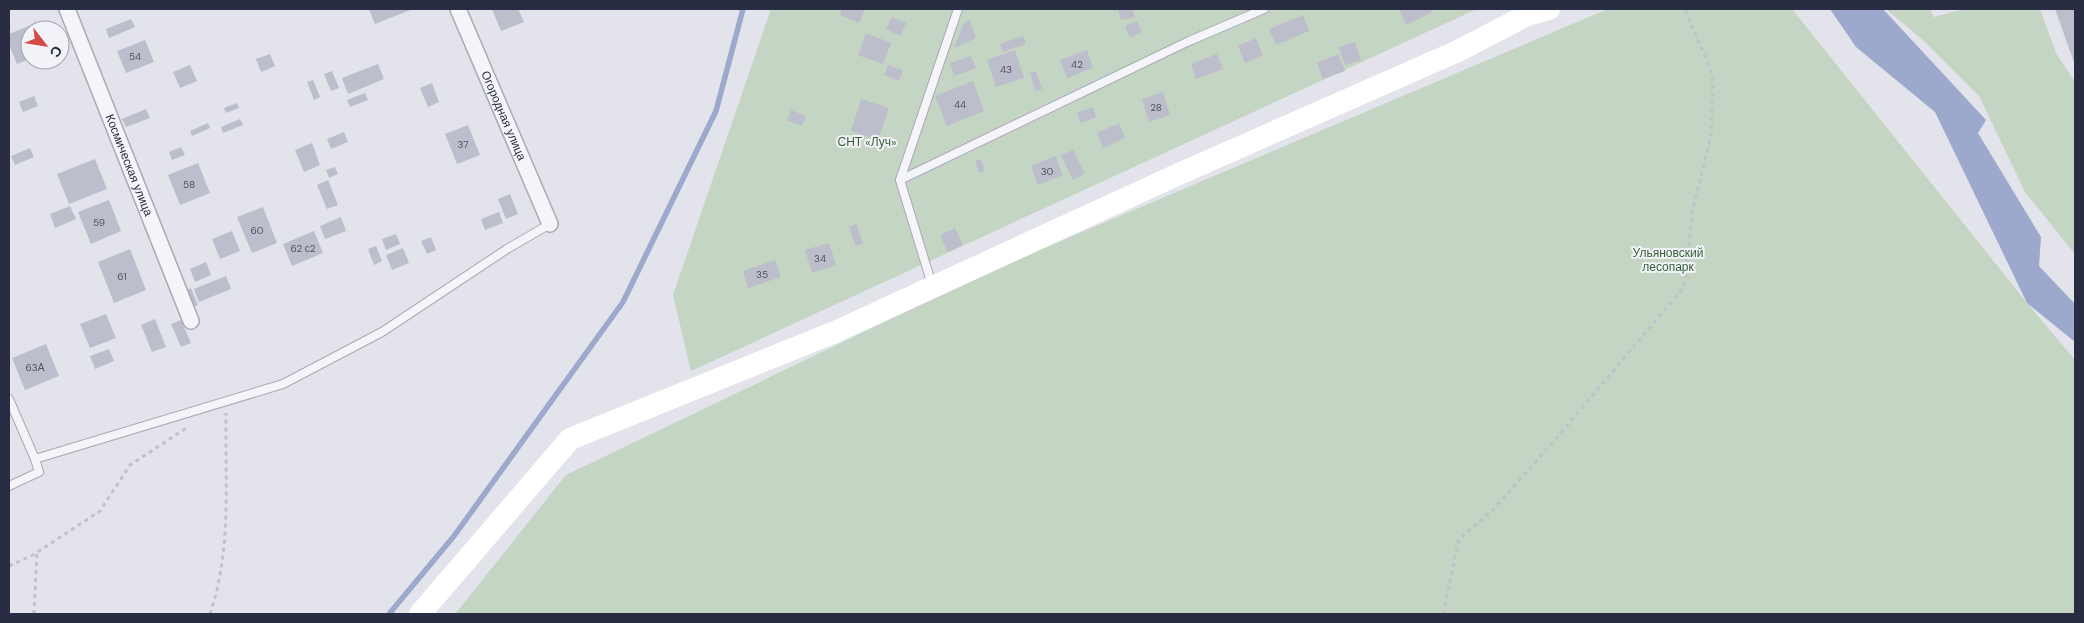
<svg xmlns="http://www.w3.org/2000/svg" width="2084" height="623" viewBox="0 0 2084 623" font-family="'DM Sans',sans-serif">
	<rect width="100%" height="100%" fill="#e2e3eb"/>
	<!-- green -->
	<g fill="#c4d5c3">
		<polygon points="771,9 1477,9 691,371 673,295"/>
		<polygon points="1608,9 1792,9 2027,303 2075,360 2075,614 455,614 566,475 997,268"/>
		<polygon points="1886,9 1930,9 1934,17 1965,9 2040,9 2056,53 2075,82 2075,254 2025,192 1979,96 1923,40"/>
	</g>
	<!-- water -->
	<polygon fill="#9ca9cc" points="1830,9 1883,9 1986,120 1978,133 2041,237 2039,266 2075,304 2075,342 2027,303 1935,112 1856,47"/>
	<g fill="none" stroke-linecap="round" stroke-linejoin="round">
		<!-- stream -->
		<polyline stroke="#9ca9cc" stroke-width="5.5" points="389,614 454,536 623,302 716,111 743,9"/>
	</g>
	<!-- building -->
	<g fill="#bcbecb">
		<polygon points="369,9 413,9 375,24"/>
		<polygon points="492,9 518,9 524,22 501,31"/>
		<polygon points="842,9 865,9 859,23 840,15"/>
		<polygon points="1118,9 1133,9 1135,17 1121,20"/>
		<polygon points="1399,9 1430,9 1432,12 1406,25"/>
		<polygon points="2055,9 2075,9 2075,65"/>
		<polygon points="1303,15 1309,31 1276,45 1269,29"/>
		<polygon points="892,17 906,23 900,36 886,29"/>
		<polygon points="131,19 135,27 109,38 106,29"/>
		<polygon points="970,20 976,38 954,48 964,23"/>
		<polygon points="1137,21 1142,32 1130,38 1125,26"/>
		<polygon points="36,23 39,30 30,30 30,59 17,64 9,44 9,34"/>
		<polygon points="866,33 891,43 883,64 858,55"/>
		<polygon points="1023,36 1026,44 1003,52 1000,44"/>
		<polygon points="1256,38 1263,55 1245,63 1238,46"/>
		<polygon points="145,40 154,62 126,73 117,51"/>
		<polygon points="1355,42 1361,60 1345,65 1339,47"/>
		<polygon points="1015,50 1024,78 996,87 987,60"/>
		<polygon points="1087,50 1093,68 1067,78 1060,60"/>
		<polygon points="270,54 275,66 261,72 256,59"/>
		<polygon points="1217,54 1223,69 1196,79 1191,64"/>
		<polygon points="1338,54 1345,71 1323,79 1317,63"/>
		<polygon points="971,56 976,68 954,76 950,63"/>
		<polygon points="378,64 384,79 348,94 342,78"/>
		<polygon points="190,65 197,81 180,88 173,72"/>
		<polygon points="888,65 903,70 899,81 884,75"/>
		<polygon points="332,71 339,88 331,91 324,74"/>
		<polygon points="1036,71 1042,89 1036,91 1030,73"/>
		<polygon points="313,80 320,97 314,100 307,82"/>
		<polygon points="973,81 984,111 947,126 935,96"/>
		<polygon points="432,83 439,102 428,107 420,88"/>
		<polygon points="1163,92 1170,115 1149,122 1142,99"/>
		<polygon points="365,93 368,100 350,107 347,100"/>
		<polygon points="34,96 38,106 23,112 19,102"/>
		<polygon points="861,99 889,108 878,140 851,131"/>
		<polygon points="237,103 239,108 226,113 224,108"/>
		<polygon points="1093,107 1096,117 1081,123 1077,113"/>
		<polygon points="146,109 150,118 126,127 122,119"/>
		<polygon points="791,110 806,116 802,126 787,120"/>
		<polygon points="240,119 243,125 223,133 221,127"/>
		<polygon points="208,123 210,128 192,136 190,131"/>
		<polygon points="1119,123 1125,138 1103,148 1097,133"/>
		<polygon points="468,125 480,155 457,164 445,134"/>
		<polygon points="344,132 348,142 331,149 327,139"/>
		<polygon points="312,143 320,165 304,172 295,150"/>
		<polygon points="181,147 185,155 172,160 169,152"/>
		<polygon points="30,148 34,157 15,165 11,156"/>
		<polygon points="1073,150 1085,174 1073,180 1061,155"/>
		<polygon points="1055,156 1063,175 1038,185 1031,166"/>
		<polygon points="95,159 107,189 69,204 57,174"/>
		<polygon points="981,159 985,171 979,173 975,161"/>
		<polygon points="198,163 210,193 180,205 168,175"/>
		<polygon points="335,167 338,174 329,178 326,170"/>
		<polygon points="328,180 338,205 327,209 317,185"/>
		<polygon points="510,194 518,214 506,219 498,199"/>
		<polygon points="109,200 121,231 91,244 78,212"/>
		<polygon points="70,206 76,219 55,228 50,214"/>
		<polygon points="263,207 277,243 252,253 237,217"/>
		<polygon points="499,212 503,223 485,230 481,219"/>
		<polygon points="341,217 346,231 325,239 320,226"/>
		<polygon points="856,224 863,243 856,246 849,227"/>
		<polygon points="955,228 963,245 948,252 940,235"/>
		<polygon points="232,231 240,251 220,259 212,239"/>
		<polygon points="314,231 323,253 292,266 283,244"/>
		<polygon points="396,234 400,244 386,250 382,239"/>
		<polygon points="431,237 436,250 427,254 421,241"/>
		<polygon points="829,243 836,265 812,273 805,250"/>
		<polygon points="376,246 382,261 374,265 368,249"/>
		<polygon points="403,248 409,263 392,270 386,255"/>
		<polygon points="130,249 146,290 114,303 98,262"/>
		<polygon points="775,260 781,277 748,288 743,271"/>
		<polygon points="206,262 211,275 195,282 190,269"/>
		<polygon points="226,276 231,289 199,302 194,289"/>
		<polygon points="191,288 198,305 190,308 183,291"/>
		<polygon points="106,314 116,338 90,348 80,324"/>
		<polygon points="155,319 166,347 152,352 141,325"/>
		<polygon points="181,320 191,343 181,347 171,324"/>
		<polygon points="46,344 59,376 25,390 12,358"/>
		<polygon points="109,349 114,361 95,369 90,356"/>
	</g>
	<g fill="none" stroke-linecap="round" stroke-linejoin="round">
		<defs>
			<g id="lane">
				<polyline points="900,180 1187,42 1264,9"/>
				<polyline points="932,285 900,180 958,9"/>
				<polyline points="9,399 35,459 39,472 9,486"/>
				<polyline points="35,459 283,384 382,332 507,249 550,224"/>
			</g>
			<g id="street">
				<path id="s1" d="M67 9 191 321"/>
				<path id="s2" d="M458 9 550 224"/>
			</g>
		</defs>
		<!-- lane casing -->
		<use href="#lane" stroke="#a7a9b5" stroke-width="10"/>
		<!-- street casing -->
		<use href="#street" stroke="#a7a9b5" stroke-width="18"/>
		<!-- path -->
		<g stroke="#c0c1ca" stroke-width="3" stroke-dasharray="4 4" stroke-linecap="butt">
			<polyline points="9,566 33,555 100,511 130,465 188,427"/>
			<polyline points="34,614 37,553"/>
			<path d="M210 614C232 550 225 479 226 413"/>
			<polyline points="1443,614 1459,539 1492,511 1560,434 1684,287 1693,208 1711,136 1713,76 1685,9"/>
		</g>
		<!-- lane -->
		<use href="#lane" stroke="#f5f5f9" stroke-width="8"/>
		<!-- street -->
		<use href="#street" stroke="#f5f5f9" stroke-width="15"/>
		<!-- secondary -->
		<polyline stroke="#fff" stroke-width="22" points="420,614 570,439 835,332 1181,173 1458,51 1525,16 1549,9"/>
	</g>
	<g text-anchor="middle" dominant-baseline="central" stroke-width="4" stroke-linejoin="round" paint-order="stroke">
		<!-- number labels -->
		<g font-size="10" fill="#4e5165">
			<text x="135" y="56">54</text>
			<text x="1077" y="64">42</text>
			<text x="1006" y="69">43</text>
			<text x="960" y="104">44</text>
			<text x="1156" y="107">28</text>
			<text x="463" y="144">37</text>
			<text x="1047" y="171">30</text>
			<text x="189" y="184">58</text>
			<text x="99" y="222">59</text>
			<text x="257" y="230">60</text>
			<text x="303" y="248">62 с2</text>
			<text x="820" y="258">34</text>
			<text x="762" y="274">35</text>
			<text x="122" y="276">61</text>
			<text x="35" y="367">63А</text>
		</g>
		<!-- street labels -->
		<g font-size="12" fill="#292d43" stroke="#f2f3f8">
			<text stroke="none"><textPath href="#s2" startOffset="116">Огородная улица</textPath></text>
			<text stroke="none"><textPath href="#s1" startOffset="168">Космическая улица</textPath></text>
		</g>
		<!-- park labels -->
		<g font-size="12" fill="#365f37" stroke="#f2f3f8">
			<text x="867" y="142">СНТ «Луч»</text>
			<text x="1668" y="253">Ульяновский<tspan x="1668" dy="14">лесопарк</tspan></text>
		</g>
	</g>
	<!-- border -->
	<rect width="2084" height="623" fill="none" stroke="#292d43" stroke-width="20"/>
	<!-- north arrow -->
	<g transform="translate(45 45) rotate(121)"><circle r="24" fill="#f2f3f8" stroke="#a2a4b0"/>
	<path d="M0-4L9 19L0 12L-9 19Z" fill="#d34b44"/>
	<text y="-8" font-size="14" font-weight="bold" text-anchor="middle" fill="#292d43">С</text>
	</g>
</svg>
